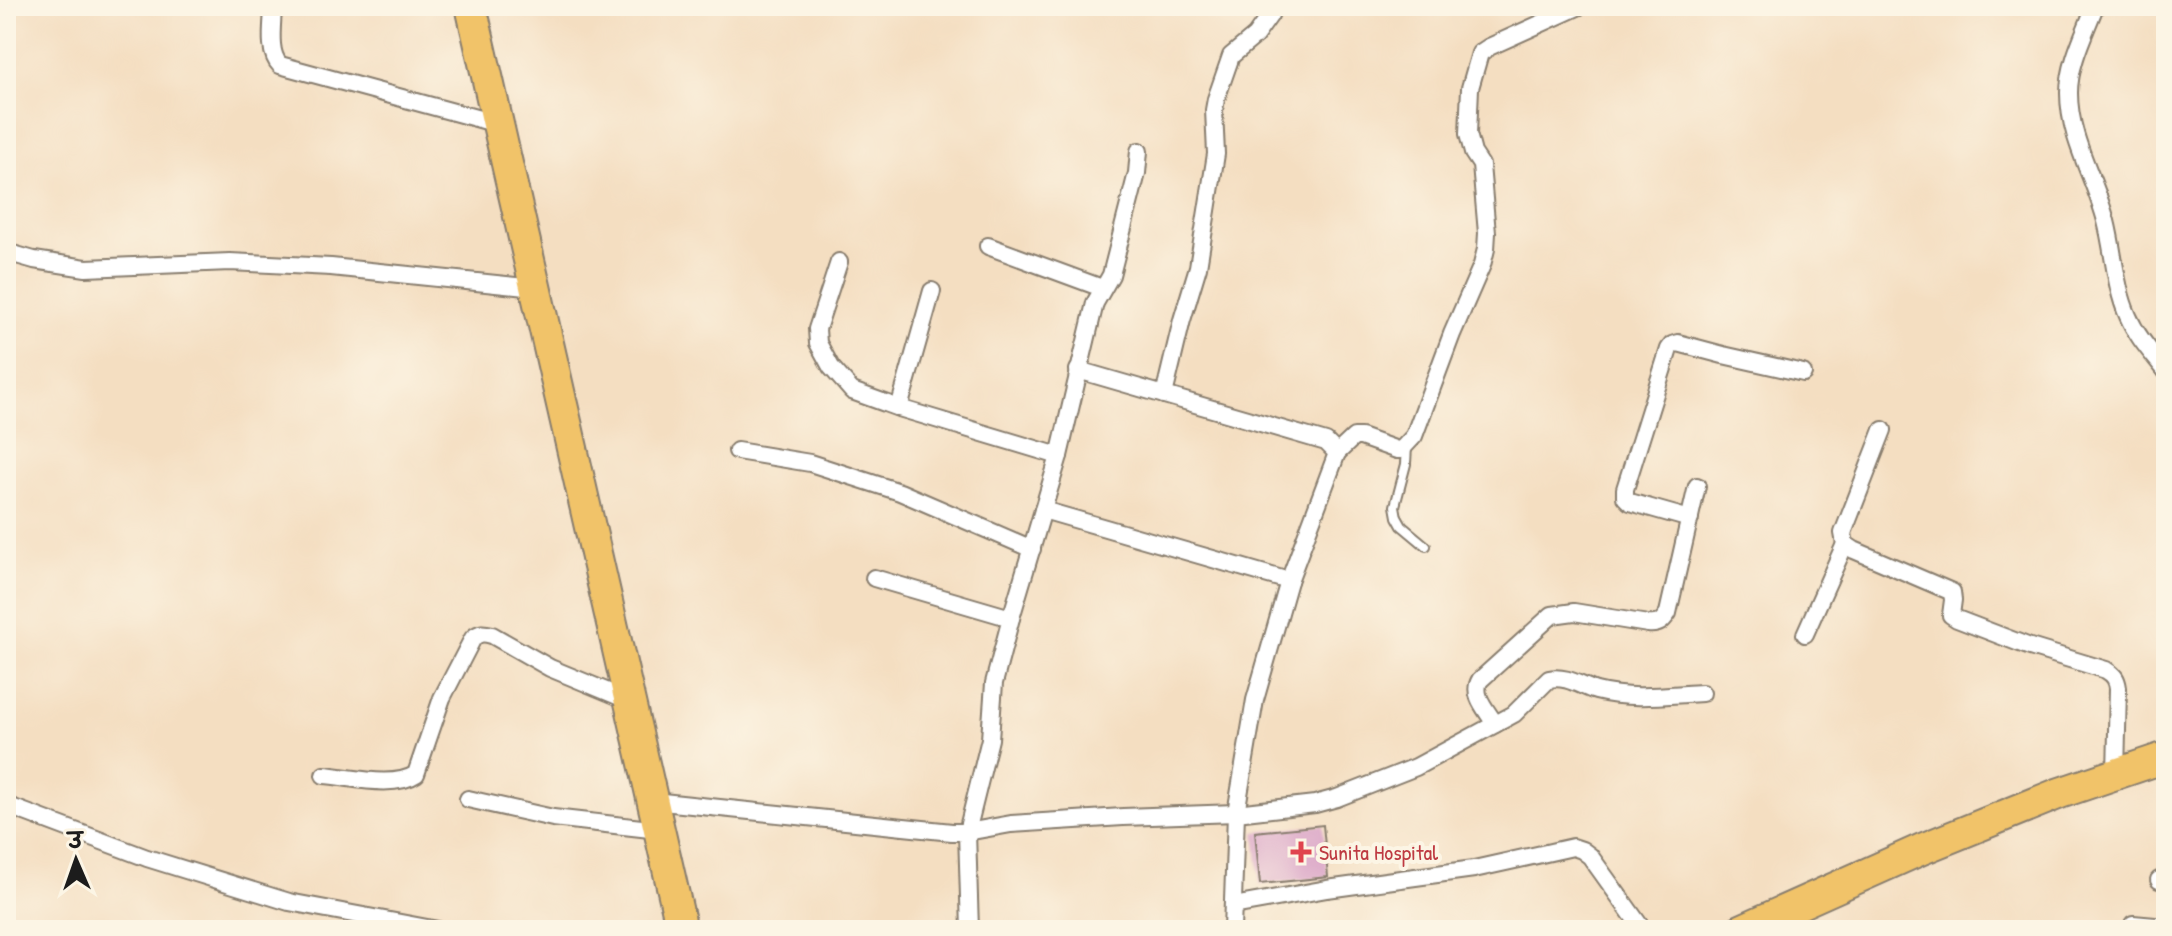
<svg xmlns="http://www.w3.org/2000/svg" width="2172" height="936" viewBox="0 0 2172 936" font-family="'Patrick Hand','Playpen Sans Deva',sans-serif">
	<rect width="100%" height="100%" fill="#fcf5e5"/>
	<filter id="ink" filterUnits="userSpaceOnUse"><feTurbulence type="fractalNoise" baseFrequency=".0125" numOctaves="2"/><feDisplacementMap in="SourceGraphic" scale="16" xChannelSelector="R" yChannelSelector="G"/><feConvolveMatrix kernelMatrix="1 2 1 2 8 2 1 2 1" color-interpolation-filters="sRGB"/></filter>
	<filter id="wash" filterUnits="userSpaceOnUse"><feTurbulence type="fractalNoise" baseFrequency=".006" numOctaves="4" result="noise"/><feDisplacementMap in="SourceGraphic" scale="32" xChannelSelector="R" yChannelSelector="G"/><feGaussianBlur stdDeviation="1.8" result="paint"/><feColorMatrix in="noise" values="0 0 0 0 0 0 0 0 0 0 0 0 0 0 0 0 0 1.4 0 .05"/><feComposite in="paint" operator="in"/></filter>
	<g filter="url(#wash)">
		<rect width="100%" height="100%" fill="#f4dec1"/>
		<g id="blocks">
			<!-- building -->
			<polygon fill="#d79cc4" points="1323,825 1328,877 1260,884 1255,832"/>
		</g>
	</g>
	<g filter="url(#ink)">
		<use href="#blocks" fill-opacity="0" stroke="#887d6e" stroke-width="2"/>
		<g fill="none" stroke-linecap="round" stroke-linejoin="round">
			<defs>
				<polyline id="lane" points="1407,446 1406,464 1395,506 1397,517 1402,526 1426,546"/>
				<g id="street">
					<path d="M273 6C273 23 267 52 280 65L498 124"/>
					<path d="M2095 6C2085 33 2069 63 2069 93 2069 139 2095 178 2106 221 2114 252 2115 287 2128 316 2137 337 2152 353 2166 371"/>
					<polyline points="988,246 1102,288"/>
					<polyline points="6,252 34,260 86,268 230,262 331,267 535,288"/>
					<polyline points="839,262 817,329 818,343 831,367 852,391 899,408 1059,456"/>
					<polyline points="1078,370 1326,442 1337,453 1289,581 1255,700 1236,813 1232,930"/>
					<polyline points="1164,395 1182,320 1198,267 1216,154 1214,110 1216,99 1231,56 1255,36 1270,15 1273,6"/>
					<polyline points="899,408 932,291"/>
					<path d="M1883 430 1843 533 1845 544 1854 550 1952 592 1953 600 1951 615 1957 619 2030 647 2106 670C2114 675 2117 679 2118 688L2116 774"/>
					<polyline points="737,451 810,463 900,492 1032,549"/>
					<polyline points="1337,453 1354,437 1361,437 1397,450 1401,450 1414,436 1452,334 1482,265 1486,249 1487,233 1481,165 1473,153 1468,134 1470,88 1480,53 1489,47 1580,6"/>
					<polyline points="1043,510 1289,581"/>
					<polyline points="1690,519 1630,502 1625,497 1625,489 1669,349 1672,345 1678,343 1723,355 1803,373"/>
					<polyline points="874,578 1011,618"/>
					<polyline points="1805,634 1845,544"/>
					<path d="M1495 724C1487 710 1471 695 1480 680L1552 615 1574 612 1648 624C1659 625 1662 622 1668 613L1697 486"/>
					<path d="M324 775C350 777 394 789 416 774L442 698 473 638C480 632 484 633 492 635L550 668 630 701"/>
					<polyline points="468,799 553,818 659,830"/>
					<path d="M653 801 952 832H967L1011 824 1123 817 1236 813 1315 804 1337 798 1416 767 1514 714 1549 679C1565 675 1581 686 1596 691 1631 700 1666 695 1702 693"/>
					<polyline points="6,805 147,858 289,902 438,930"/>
					<polyline points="2159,880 2166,881"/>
					<polyline points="1233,906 1327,889 1474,869 1573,847 1582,850 1590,856 1643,930"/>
					<polyline points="2133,924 2166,927"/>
					<polyline points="970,930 967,832 990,739 994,683 1011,618 1059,456 1095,303 1111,275 1137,173 1139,151"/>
				</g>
				<g id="highway">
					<polyline points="471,6 682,930"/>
					<polyline points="1741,930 1922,849 2060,793 2166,757"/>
				</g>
			</defs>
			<!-- lane casing -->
			<use href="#lane" stroke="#887d6e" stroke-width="12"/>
			<!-- street casing -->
			<use href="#street" stroke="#887d6e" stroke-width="20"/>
			<!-- highway casing -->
			<use href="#highway" stroke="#887d6e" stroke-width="34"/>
			<!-- lane -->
			<use href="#lane" stroke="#fff" stroke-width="8"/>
			<!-- street -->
			<use href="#street" stroke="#fff" stroke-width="16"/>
			<!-- highway -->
			<use href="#highway" stroke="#f1c369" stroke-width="30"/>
		</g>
	</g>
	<!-- markers -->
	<path fill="#e0444e" stroke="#fcf5e5" stroke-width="3" d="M1297 840h8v8h8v8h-8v8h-8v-8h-8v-8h8z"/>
	<g text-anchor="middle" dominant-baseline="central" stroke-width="8" stroke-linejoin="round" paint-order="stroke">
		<!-- health labels -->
		<g font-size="22" fill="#be3a42" stroke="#fcf5e5" text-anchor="start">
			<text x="1319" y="852">Sunita Hospital</text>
		</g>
	</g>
	<!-- margin -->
	<rect width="2172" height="936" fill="none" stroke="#fcf5e5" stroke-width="32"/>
	<!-- north arrow -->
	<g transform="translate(76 860) rotate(358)" stroke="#fcf5e5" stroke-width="6" paint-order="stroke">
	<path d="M0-6L14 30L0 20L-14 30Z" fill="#1c1c1c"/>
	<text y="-12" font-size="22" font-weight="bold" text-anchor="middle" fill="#1c1c1c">उ</text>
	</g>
</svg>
